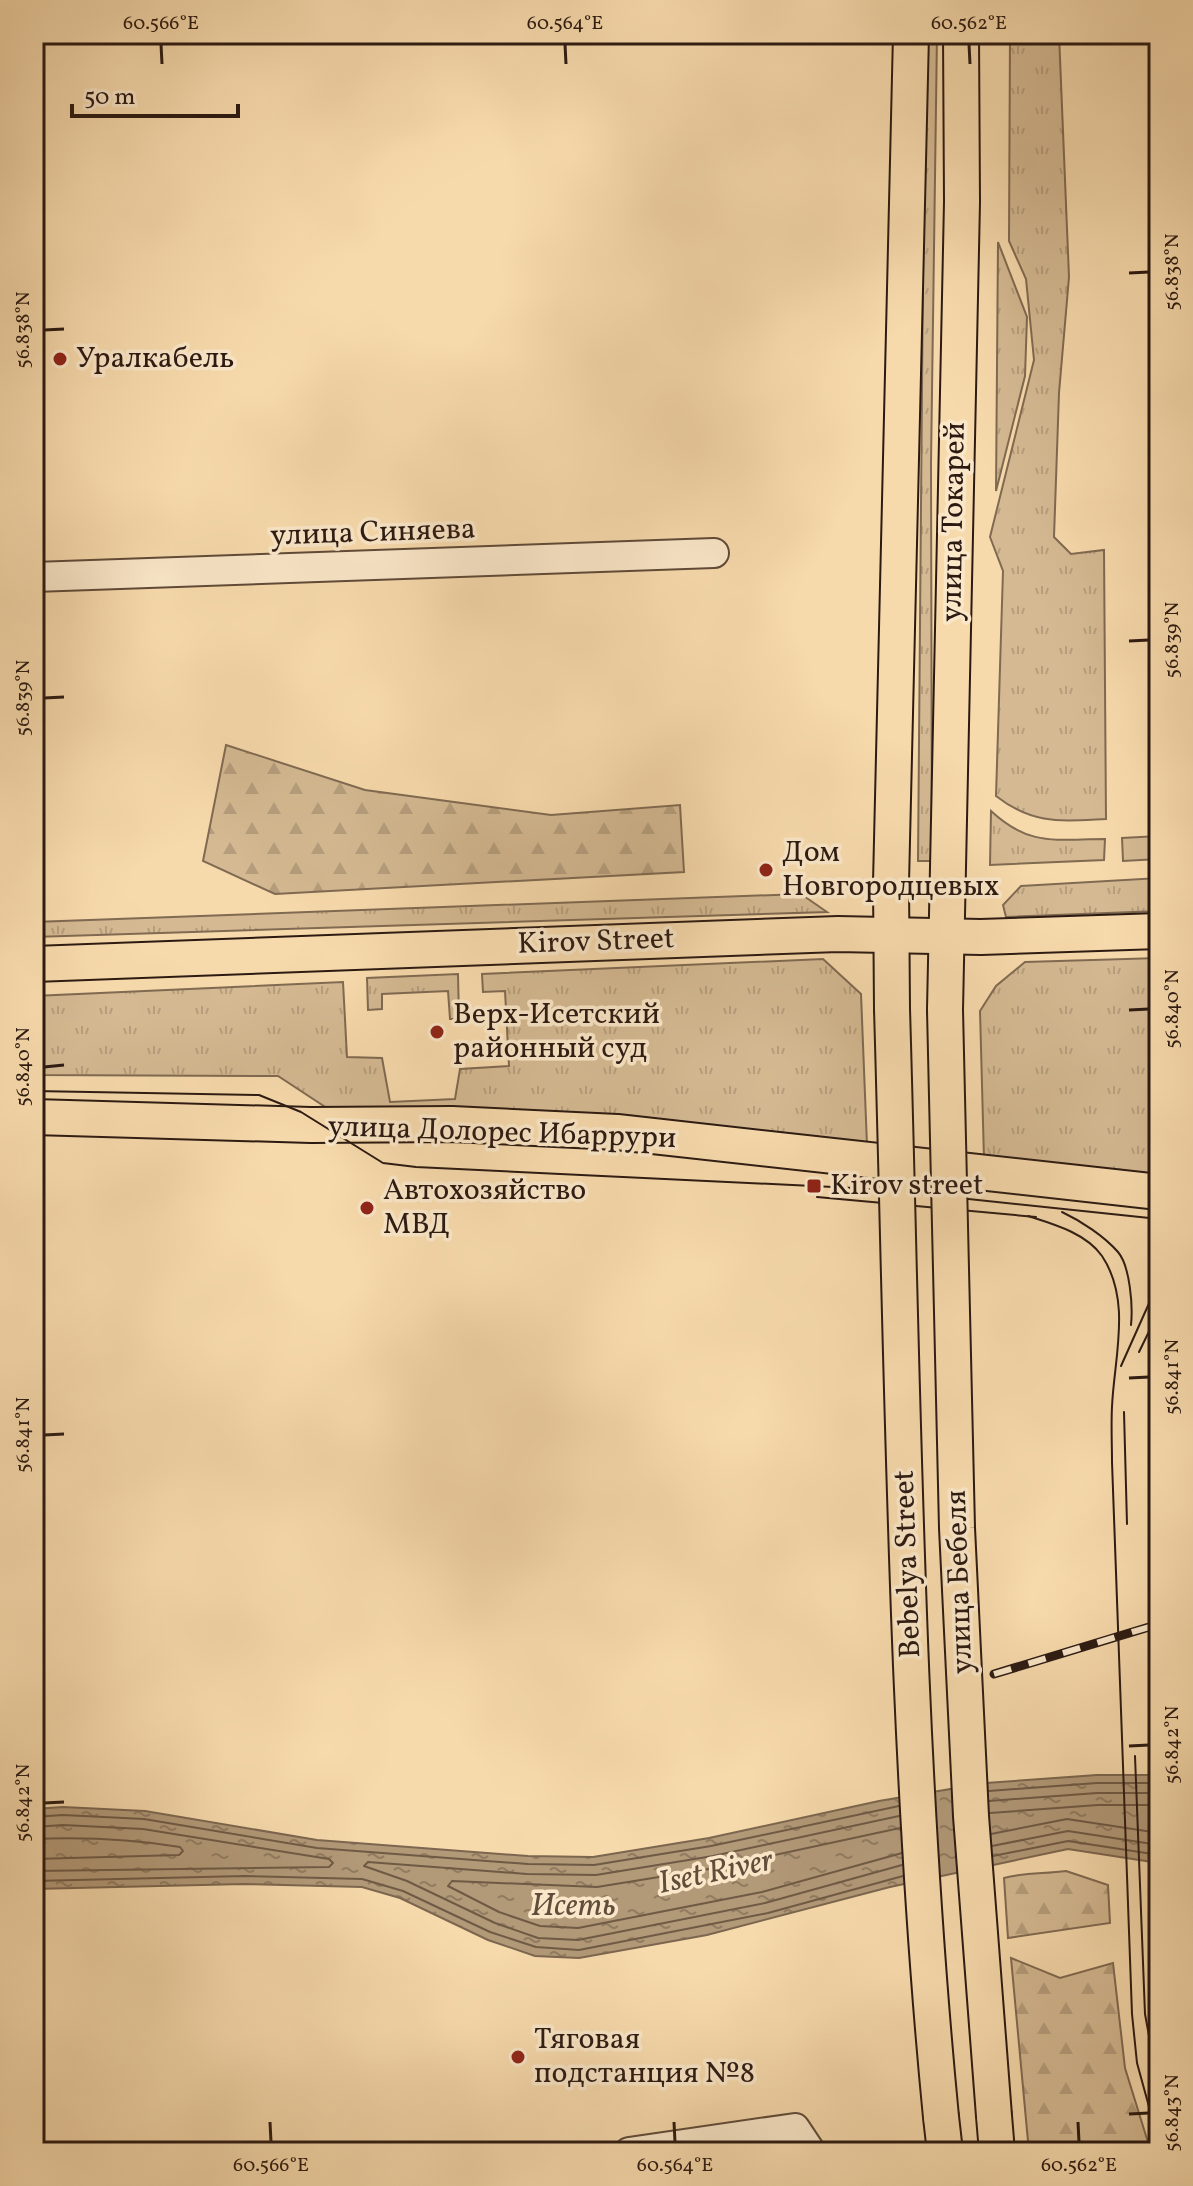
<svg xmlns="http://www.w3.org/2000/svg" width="1193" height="2186" viewBox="0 0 1193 2186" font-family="Vollkorn,serif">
	<defs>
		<pattern id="grass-tufts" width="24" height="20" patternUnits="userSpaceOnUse" patternTransform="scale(2)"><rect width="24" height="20" fill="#d4b992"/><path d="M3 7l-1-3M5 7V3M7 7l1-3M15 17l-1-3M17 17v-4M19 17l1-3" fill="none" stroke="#b69e7d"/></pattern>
		<pattern id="forest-firs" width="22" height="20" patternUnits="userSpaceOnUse" patternTransform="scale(2)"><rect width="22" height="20" fill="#d4b992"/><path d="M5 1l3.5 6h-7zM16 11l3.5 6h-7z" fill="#b69e7d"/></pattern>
		<pattern id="water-ripples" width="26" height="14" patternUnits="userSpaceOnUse" patternTransform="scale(2)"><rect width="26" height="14" fill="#b29978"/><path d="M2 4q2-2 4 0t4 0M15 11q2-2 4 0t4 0" fill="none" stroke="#917c61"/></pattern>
	</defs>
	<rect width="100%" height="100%" fill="#f7daac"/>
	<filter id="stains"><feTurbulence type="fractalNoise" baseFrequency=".0025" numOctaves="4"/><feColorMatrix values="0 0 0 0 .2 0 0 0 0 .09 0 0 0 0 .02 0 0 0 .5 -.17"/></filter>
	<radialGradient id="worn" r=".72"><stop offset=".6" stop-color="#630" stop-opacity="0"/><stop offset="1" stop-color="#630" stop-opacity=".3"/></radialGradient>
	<!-- grass -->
	<g fill="url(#grass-tufts)" stroke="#806a52" stroke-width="2">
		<polygon points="925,34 937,34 931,464 932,861 918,861"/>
		<path d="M1010 34H1059L1069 277 1059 393 1054 537 1071 554 1104 550 1106 819C1061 821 1033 825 996 796L1003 571 990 537 1034 360 1026 279 1009 241Z"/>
		<polygon points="998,242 1027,317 1025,376 996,491"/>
		<path d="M991 811C1030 847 1055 839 1105 839L1104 860 990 865Z"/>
		<polygon points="1159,836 1159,859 1123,861 1122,838"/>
		<polygon points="1159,878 1159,911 1006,917 1003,905 1021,886"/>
		<polygon points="801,894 827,912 34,937 34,922"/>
		<polygon points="1159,958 1159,1176 984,1159 980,1011 996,986 1025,962"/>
		<polygon points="823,959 861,994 867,1145 333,1112 278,1076 34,1075 34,996 343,982 347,1057 382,1058 390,1102 455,1099 460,1069 509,1066 505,991 483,992 482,974"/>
		<polygon points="458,974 459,1019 450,1019 448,991 382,994 382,1009 368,1010 367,978"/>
	</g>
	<!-- forest -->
	<g fill="url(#forest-firs)" stroke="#806a52" stroke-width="2">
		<polygon points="226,745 365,790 551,815 680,805 684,872 275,894 203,861"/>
		<path d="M1066 1871 1108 1885 1110 1923 1008 1938 1004 1878C1025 1872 1044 1874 1066 1871Z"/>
		<polygon points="1011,1958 1060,1978 1113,1963 1125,2068 1151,2152 1029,2152"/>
	</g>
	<!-- water -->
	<polygon fill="url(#water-ripples)" stroke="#7c664f" stroke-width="2" points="1097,1775 1159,1775 1159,1863 1068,1849 890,1887 707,1935 579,1958 535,1956 488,1940 400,1898 362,1887 244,1884 34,1889 34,1809 63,1807 145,1811 317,1840 528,1856 593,1857 709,1838 879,1801 986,1783"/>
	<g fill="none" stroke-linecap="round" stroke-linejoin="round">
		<!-- shore -->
		<g stroke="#6f5a45" stroke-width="2">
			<polyline points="989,1791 1097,1783 1159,1783"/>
			<polyline points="989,1801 1097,1793 1159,1793"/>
			<polyline points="990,1813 1098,1805 1159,1805"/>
			<polyline points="899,1816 713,1856 596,1875 527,1874 368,1862 364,1866 407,1881 495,1923 538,1938 578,1940 765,1903 902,1865"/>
			<polyline points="34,1817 63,1815 144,1819 317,1848 528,1864 594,1865 711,1846 899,1806"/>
			<polyline points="34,1827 63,1825 143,1829 329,1859 333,1863 329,1867 34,1871"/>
			<polyline points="900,1828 715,1868 597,1887 452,1881 448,1886 499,1912 540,1926 578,1928 762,1892 902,1853"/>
			<polyline points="991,1834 1067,1819 1159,1833"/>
			<path d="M34 1839C83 1837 131 1839 180 1847L183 1851 179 1855 34 1859"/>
			<polyline points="992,1846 1068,1831 1159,1845"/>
			<polyline points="993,1856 1068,1841 1159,1855"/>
			<polyline points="34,1881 244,1876 362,1879 403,1891 490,1932 536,1947 579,1950 768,1913 903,1876"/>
		</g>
		<defs>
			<g id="minor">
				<polyline points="34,577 714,553"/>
				<polyline points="629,2152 795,2128 811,2152"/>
			</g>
			<g id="major">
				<polyline points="34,964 838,934 981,937 1159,931"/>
				<polyline points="892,1009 891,883 911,34"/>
				<polyline points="945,1010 962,202 961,34"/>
				<polyline points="34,1117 311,1125 452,1124 617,1132 1159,1192"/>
				<polyline points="994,2116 997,2152"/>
				<polyline points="941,2117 945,2152"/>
			</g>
		</defs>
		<!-- minor casing -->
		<use href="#minor" stroke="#5f4a38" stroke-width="32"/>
		<!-- major casing -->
		<use href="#major" stroke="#2c1a12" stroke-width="38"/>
		<!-- minor -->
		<use href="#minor" stroke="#fae7c9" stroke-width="28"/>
		<!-- major -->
		<use href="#major" stroke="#f7daac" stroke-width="34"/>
		<!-- tram -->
		<g stroke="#2c1a12" stroke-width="2">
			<polyline points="34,1091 259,1095 301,1112 383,1163 416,1167 874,1189 1159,1219"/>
			<polyline points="817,1197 1036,1217"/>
			<path d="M1062 1212C1081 1221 1104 1236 1118 1252 1130 1266 1133 1306 1131 1325"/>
			<path d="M1028 1216C1053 1224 1086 1233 1102 1256 1132 1301 1114 1358 1112 1407 1111 1425 1112 1444 1112 1462L1132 2014 1137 2063 1159 2143"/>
			<polyline points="1139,1352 1159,1311"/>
			<polyline points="1121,1366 1159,1281"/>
			<polyline points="1124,1412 1127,1524"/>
			<polyline points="1135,1756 1145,2014 1159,2090"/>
		</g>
		<defs>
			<polyline id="rail" points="994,1674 1159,1624"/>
		</defs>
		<!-- rail casing -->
		<use href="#rail" stroke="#2c1a12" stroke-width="9"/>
		<!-- rail -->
		<use href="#rail" stroke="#fae7c9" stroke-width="6" stroke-dasharray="18" stroke-linecap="butt"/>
		<defs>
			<g id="major-bridge">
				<path d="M892 1009C903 1378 905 1749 941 2117"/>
				<polyline points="945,1010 957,1528 971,1816 994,2116"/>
			</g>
		</defs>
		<!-- major-bridge casing -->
		<use href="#major-bridge" stroke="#2c1a12" stroke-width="38" stroke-linecap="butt"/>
		<!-- major-bridge -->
		<use href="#major-bridge" stroke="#f7daac" stroke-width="34"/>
	</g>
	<!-- ticks -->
	<path fill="none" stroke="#2c1a12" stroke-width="3" d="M161 44 162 64M565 44 566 64M969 44 970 64M1129 273 1149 272M44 330 64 329M1129 641 1149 640M44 698 64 697M1129 1010 1149 1009M44 1067 64 1065M1129 1378 1149 1377M44 1435 64 1434M1129 1746 1149 1745M44 1803 64 1802M1129 2114 1149 2113M270 2122 271 2142M674 2122 675 2142M1078 2122 1079 2142"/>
	<!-- markers -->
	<g fill="#8f2418" stroke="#fae7c9" stroke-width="3">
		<circle cx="60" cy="359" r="8"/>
		<circle cx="766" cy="870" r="8"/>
		<circle cx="437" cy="1032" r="8"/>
		<rect x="806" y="1178" width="16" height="16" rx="4"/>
		<circle cx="367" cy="1208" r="8"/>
		<circle cx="518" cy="2057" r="8"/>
	</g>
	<g text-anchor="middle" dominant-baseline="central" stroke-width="7" stroke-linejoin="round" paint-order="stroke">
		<!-- poi labels -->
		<g font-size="30" fill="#2c1a12" stroke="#fae7c9" text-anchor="start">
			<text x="76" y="359">Уралкабель</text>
			<text x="782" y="853">Дом<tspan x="782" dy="34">Новгородцевых</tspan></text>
			<text x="453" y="1015">Верх-Исетский<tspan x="453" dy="34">районный суд</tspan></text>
			<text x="830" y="1186">Kirov street</text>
			<text x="383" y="1191">Автохозяйство<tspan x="383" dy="34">МВД</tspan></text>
			<text x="534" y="2040">Тяговая<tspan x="534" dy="34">подстанция №8</tspan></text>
		</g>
		<!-- street labels -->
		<g font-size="30" fill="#2c1a12" stroke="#fae7c9">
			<text transform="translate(954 522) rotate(-89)">улица Токарей</text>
			<text transform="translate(373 533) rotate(-2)">улица Синяева</text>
			<text transform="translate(596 942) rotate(-2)">Kirov Street</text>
			<text transform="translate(502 1133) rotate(2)">улица Долорес Ибаррури</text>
			<text transform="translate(908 1564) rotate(-92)">Bebelya Street</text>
			<text transform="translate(960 1582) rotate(-92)">улица Бебеля</text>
		</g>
		<!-- water labels -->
		<g font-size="32" font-style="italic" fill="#624d3b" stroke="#fae7c9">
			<text transform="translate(716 1873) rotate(-12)">Iset River</text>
			<text x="573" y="1907">Исеть</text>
		</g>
	</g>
	<!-- margin -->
	<rect width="1193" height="2186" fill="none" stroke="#f7daac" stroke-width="88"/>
	<!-- scale -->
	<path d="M72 104v12h166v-12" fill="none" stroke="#2c1a12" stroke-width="4"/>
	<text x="84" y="104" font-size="24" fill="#2c1a12" stroke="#fae7c9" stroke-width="6" paint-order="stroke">50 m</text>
	<rect x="44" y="44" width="1105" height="2098" fill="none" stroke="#2c1a12" stroke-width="3"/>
	<g font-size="20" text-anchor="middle" fill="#2c1a12">
		<text x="161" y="29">60.566°E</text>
		<text x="565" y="29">60.564°E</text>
		<text x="969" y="29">60.562°E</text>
		<text transform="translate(1171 272) rotate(-90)" y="7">56.838°N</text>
		<text transform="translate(22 330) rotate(-90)" y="7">56.838°N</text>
		<text transform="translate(1171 640) rotate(-90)" y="7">56.839°N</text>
		<text transform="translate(22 698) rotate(-90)" y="7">56.839°N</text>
		<text transform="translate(1171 1009) rotate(-90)" y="7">56.840°N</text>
		<text transform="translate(22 1067) rotate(-90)" y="7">56.840°N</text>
		<text transform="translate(1171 1377) rotate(-90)" y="7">56.841°N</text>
		<text transform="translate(22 1435) rotate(-90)" y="7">56.841°N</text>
		<text transform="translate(1171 1745) rotate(-90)" y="7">56.842°N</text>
		<text transform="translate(22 1803) rotate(-90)" y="7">56.842°N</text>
		<text transform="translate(1171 2113) rotate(-90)" y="7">56.843°N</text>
		<text x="271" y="2171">60.566°E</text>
		<text x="675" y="2171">60.564°E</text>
		<text x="1079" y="2171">60.562°E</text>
	</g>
	<rect width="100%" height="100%" filter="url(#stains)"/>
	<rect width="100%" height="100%" fill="url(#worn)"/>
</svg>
